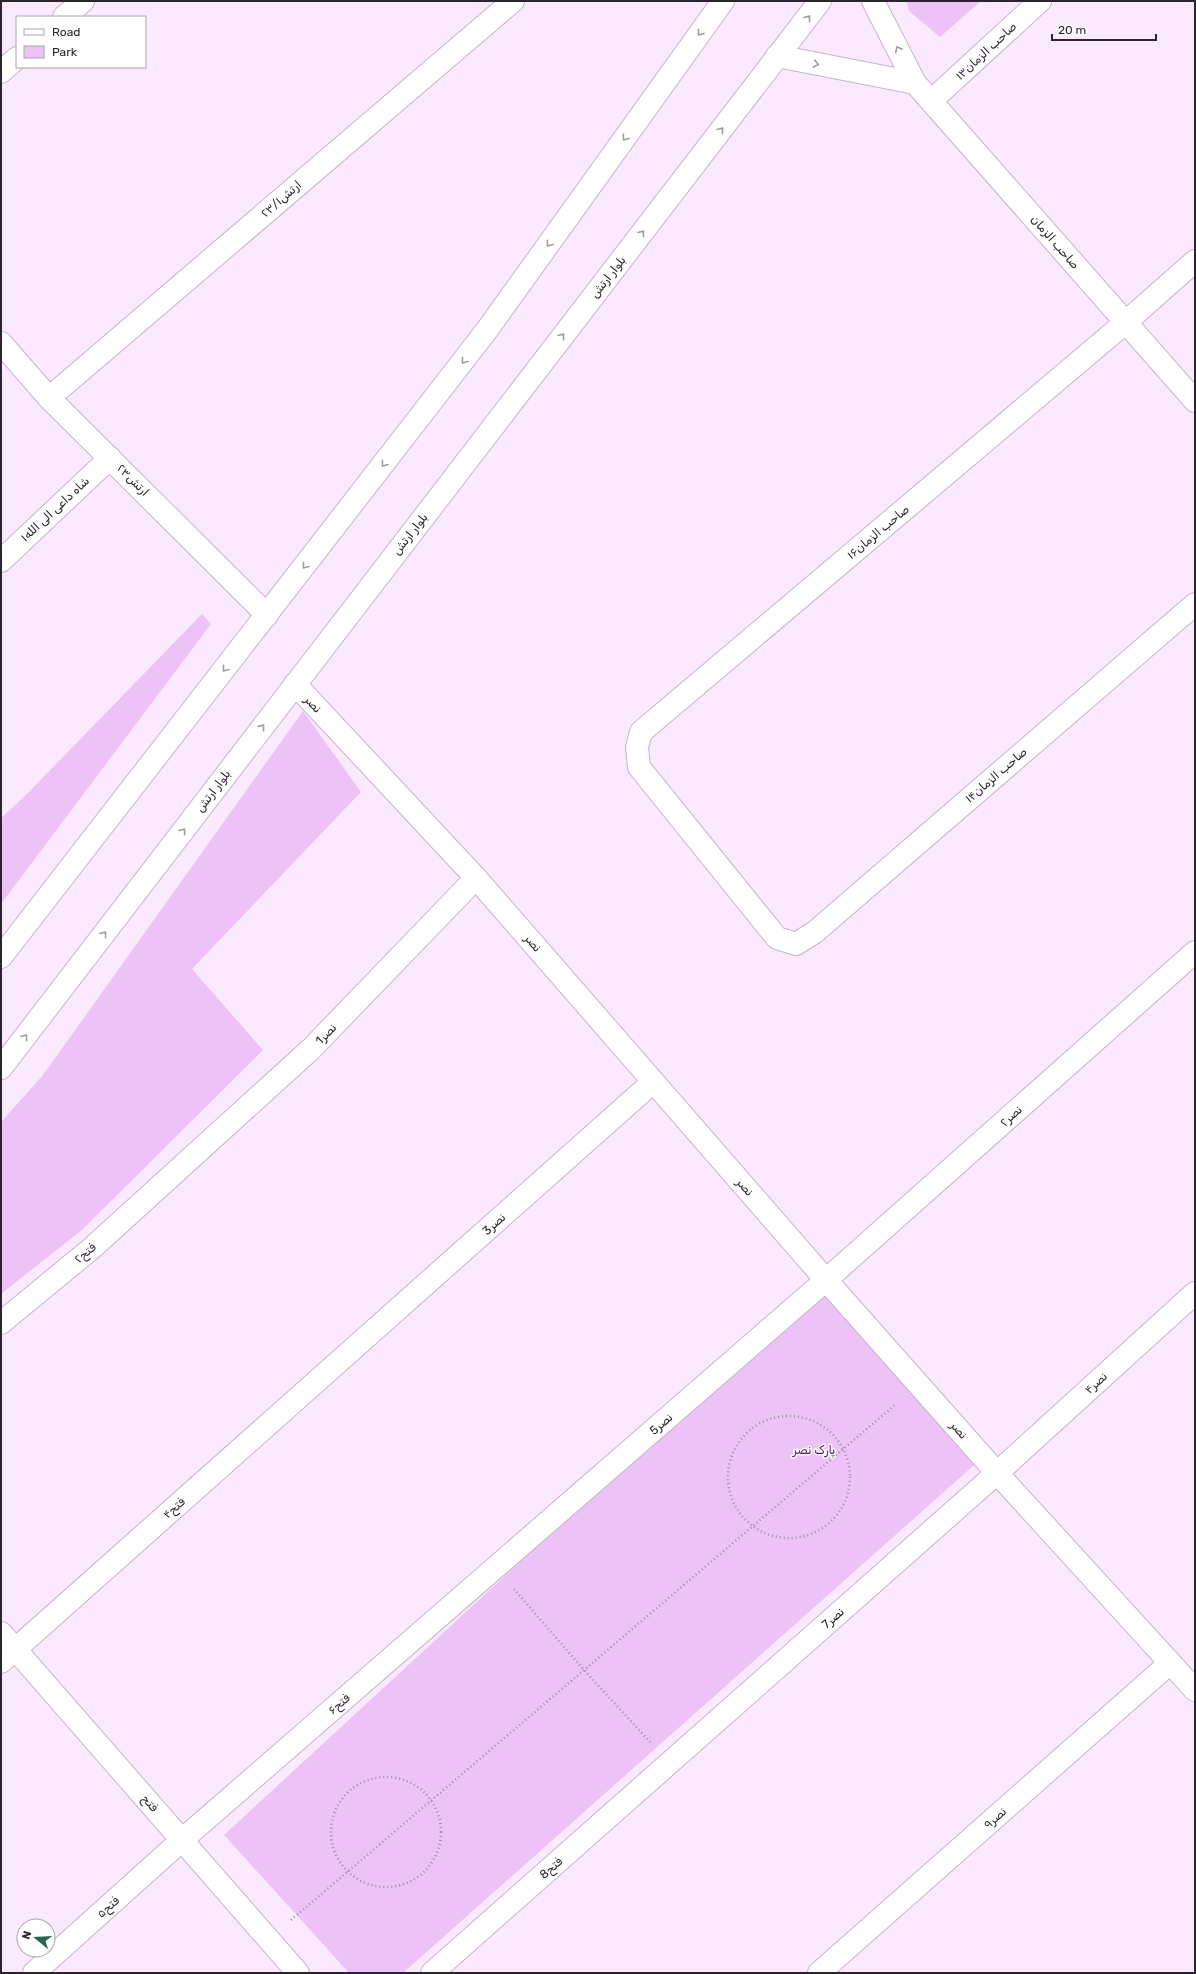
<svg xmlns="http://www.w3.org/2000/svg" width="1196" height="1974" viewBox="0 0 1196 1974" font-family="Rubik,Cairo,sans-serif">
	<rect width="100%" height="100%" fill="#fbeaff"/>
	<!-- green -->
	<g fill="#ecc2f7">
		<polygon points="907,1 981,1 940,37 909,11"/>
		<polygon points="202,614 211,624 1,904 1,818 26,795"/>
		<polygon points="303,711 361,792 192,969 263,1050 82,1230 1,1294 1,1122 43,1075"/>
		<polygon points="826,1280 981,1459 403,1973 349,1973 224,1835"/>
	</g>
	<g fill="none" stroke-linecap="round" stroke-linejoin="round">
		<defs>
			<g id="minor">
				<polyline points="64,17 83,1"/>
				<polyline points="1,72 17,58"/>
				<polyline points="931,101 1040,1"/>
				<polyline points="1195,261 1126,322 641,732 637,747 639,767 777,938 796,944 815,932 1195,604"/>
				<polyline points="1,343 49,398 267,615"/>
				<polyline points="49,398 513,1"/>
				<polyline points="1,561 110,458"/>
				<polyline points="295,684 476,878 826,1280 997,1473 1195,1690"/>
				<polyline points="1,1323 92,1248 311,1049 476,878"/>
				<polyline points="1,1633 298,1973"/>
				<polyline points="1,1662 653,1082"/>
				<polyline points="34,1973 182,1840 826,1280 1195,952"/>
				<polyline points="432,1973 997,1473 1195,1293"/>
				<polyline points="819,1973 1170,1663"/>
			</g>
			<g id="tertiary">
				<polyline points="873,1 915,83 1195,401"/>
				<polyline points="777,56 915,83"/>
			</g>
			<g id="secondary">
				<polyline points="1,957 487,330 723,1"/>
				<polyline points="1,1068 820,1"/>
			</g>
		</defs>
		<!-- minor casing -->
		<use href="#minor" stroke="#c7b3cd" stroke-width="24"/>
		<!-- tertiary casing -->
		<use href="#tertiary" stroke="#c7b3cd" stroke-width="24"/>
		<!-- secondary casing -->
		<use href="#secondary" stroke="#c7b3cd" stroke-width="24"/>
		<!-- path -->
		<g stroke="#9c8f9f" stroke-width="2.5" stroke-dasharray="1 3" stroke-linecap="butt">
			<circle cx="789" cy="1477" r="61"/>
			<polyline points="514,1589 584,1670 650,1742"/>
			<circle cx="386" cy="1832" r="55"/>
			<polyline points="291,1920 896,1404"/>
		</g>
		<!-- minor -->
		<use href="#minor" stroke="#fff" stroke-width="22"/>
		<!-- tertiary -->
		<use href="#tertiary" stroke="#fff" stroke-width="22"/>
		<!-- secondary -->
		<use href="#secondary" stroke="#fff" stroke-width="22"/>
	</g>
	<!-- one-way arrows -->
	<defs><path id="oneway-chevron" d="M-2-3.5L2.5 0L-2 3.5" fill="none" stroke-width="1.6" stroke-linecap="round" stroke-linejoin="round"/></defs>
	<g stroke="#a09ca0">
		<use href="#oneway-chevron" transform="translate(808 18) rotate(-52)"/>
		<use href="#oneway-chevron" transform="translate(700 33) rotate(126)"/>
		<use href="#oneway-chevron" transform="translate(898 49) rotate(-117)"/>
		<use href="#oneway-chevron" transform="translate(816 64) rotate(11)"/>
		<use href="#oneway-chevron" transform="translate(721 130) rotate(-52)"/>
		<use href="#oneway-chevron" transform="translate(625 138) rotate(126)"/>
		<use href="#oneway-chevron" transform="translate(642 233) rotate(-52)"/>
		<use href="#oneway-chevron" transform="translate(549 244) rotate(126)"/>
		<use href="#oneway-chevron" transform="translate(562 336) rotate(-52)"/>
		<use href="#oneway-chevron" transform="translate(464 361) rotate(128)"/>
		<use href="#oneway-chevron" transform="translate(384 464) rotate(128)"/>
		<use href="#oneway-chevron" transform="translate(305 566) rotate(128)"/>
		<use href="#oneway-chevron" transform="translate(225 669) rotate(128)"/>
		<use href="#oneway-chevron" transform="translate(262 727) rotate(-53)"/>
		<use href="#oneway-chevron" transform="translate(183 831) rotate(-53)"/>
		<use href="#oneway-chevron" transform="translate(104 934) rotate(-53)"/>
		<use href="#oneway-chevron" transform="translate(25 1037) rotate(-53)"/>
	</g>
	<g text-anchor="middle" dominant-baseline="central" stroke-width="3" stroke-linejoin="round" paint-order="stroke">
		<!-- street labels -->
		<g font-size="12" fill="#2b232d" stroke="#fefefe">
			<text transform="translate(986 51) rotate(-43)">صاحب الزمان۱۳</text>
			<text transform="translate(281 199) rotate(-41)">۲۳/۱ارتش</text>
			<text transform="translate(1055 242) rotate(49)">صاحب الزمان</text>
			<text transform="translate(608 277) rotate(-52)">بلوار ارتش</text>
			<text transform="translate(133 480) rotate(45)">ارتش۲۳</text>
			<text transform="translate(55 509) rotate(-43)">شاه داعی الی الله۱</text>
			<text transform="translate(878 532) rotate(-40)">صاحب الزمان۱۶</text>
			<text transform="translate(410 534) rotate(-52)">بلوار ارتش</text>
			<text transform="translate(313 704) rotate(47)">نصر</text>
			<text transform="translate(996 775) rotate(-41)">صاحب الزمان۱۴</text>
			<text transform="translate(213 791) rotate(-53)">بلوار ارتش</text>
			<text transform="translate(533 943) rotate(49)">نصر</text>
			<text transform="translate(326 1034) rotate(-46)">1نصر</text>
			<text transform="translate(1011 1116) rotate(-42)">نصر۲</text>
			<text transform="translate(745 1187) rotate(49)">نصر</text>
			<text transform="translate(494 1224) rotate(-42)">3نصر</text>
			<text transform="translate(85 1253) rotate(-40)">۲فتح</text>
			<text transform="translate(1096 1383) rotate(-42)">۴نصر</text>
			<text transform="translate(661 1424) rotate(-41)">5نصر</text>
			<text transform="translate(959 1430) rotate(49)">نصر</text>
			<text transform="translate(174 1508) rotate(-42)">فتح۴</text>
			<text transform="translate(833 1618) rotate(-41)">7نصر</text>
			<text transform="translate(339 1704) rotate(-41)">۶فتح</text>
			<text transform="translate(150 1803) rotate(49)">فتح</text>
			<text transform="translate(995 1818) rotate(-42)">۹نصر</text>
			<text transform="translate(551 1868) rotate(-41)">8فتح</text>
			<text transform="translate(108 1907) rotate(-42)">۵فتح</text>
		</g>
		<!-- park labels -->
		<g font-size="12" fill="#5a176a" stroke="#fefefe">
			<text x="814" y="1450">پارک نصر</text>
		</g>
	</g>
	<!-- border -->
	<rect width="1196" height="1974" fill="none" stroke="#2b232d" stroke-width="4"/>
	<!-- legend -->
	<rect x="16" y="16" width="130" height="52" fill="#fefefe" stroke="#aaa6aa"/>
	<rect x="24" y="29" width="20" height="6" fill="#ffffff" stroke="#aaa6aa"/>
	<text x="52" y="36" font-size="12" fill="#2b232d">Road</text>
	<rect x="24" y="46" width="20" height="12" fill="#ecc2f7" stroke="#aaa6aa"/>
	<text x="52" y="56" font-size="12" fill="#2b232d">Park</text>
	<!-- north arrow -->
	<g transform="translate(36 1938) rotate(288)"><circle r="19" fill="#fefefe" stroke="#aaa6aa"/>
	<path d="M0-3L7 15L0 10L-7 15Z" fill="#286652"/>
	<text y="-6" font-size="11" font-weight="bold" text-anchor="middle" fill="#2b232d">N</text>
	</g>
	<!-- scale -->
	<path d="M1052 34v6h104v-6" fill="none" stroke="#2b232d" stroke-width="2"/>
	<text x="1058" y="34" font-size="12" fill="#2b232d" stroke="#fefefe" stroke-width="3" paint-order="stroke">20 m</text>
</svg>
